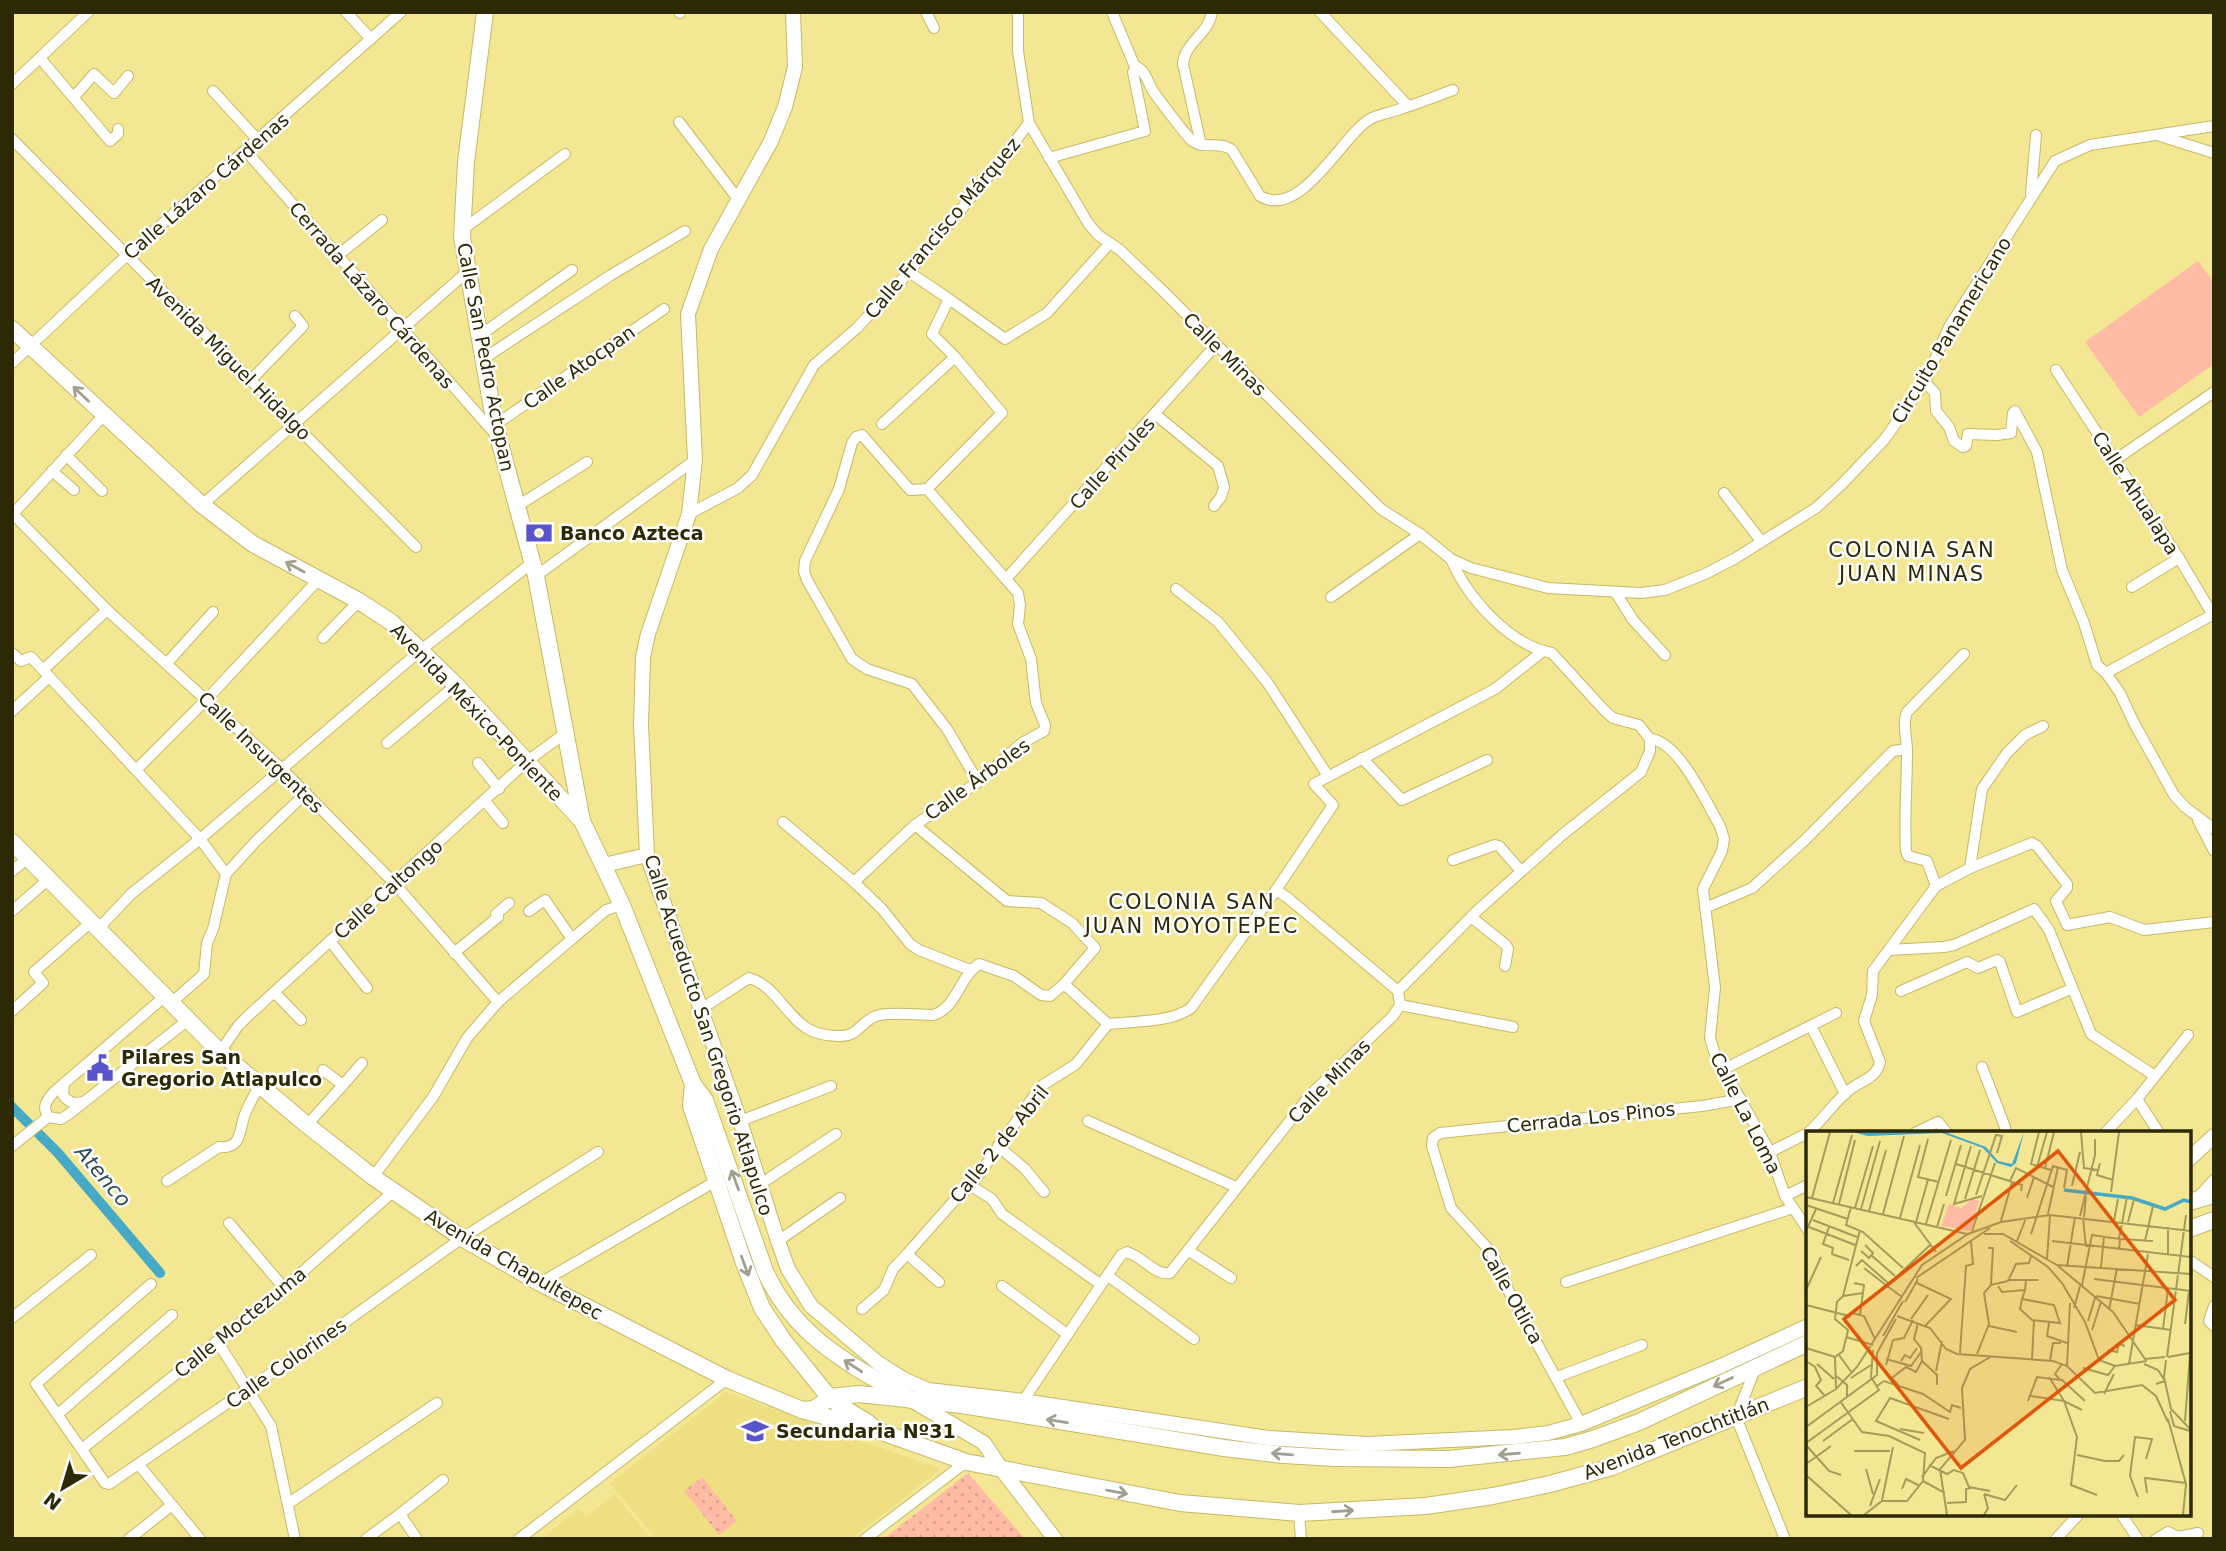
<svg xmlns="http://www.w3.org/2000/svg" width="2226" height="1551" viewBox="0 0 2226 1551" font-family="'DejaVu Sans',sans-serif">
	<defs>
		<pattern id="park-dots" width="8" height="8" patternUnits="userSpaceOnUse" patternTransform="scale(1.75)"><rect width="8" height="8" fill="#ffbba3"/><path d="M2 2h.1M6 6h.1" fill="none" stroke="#dba18b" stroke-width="1.8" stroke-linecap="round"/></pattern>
	</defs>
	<rect width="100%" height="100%" fill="#f4e793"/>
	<!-- built -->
	<g fill="#eee082">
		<polygon points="726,1392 941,1469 851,1539 656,1539 610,1483"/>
		<polygon points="615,1494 651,1539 541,1539 579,1509 586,1517"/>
	</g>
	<!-- green -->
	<polygon fill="#ffbba3" points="2198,261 2214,283 2214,364 2139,417 2085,342"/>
	<!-- park -->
	<g fill="url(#park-dots)">
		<polygon points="968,1473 1025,1539 883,1539"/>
		<polygon points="702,1477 737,1521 719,1535 684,1491"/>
	</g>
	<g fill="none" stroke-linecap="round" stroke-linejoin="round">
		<!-- canal -->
		<polyline stroke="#46a9c6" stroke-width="10" points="12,1107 58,1153 160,1273"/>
		<defs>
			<g id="minor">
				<polyline points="346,12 371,39"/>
				<polyline points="679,12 680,13"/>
				<polyline points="926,12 934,28"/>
				<polyline points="1018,12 1018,51 1029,123 1088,223 1098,235 1120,250 1163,291 1381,509 1420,534 1451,559 1471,568 1548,588 1641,593 1665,590 1705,574 1734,559 1816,508 1842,484 1884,440 1925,382 1949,327 2055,161 2090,145 2214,126"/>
				<polyline points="1112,12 1135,67"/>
				<polyline points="1320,12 1408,106"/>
				<polyline points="40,58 110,141 118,134 118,129"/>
				<polyline points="12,84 88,12"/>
				<polyline points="213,91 258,140"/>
				<polyline points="74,97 94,74 114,93 128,76"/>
				<polyline points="679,122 738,199"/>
				<polyline points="2160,136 2214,153"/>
				<polyline points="12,139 416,547"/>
				<path d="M1201 145 1183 64C1184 43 1209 34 1212 12"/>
				<polyline points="246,151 496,435"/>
				<path d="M1049 158 1145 131 1133 72 1137 67C1147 72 1148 85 1155 94 1166 109 1178 125 1190 139 1202 151 1220 140 1232 150L1260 196C1302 221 1344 131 1372 118 1381 114 1393 112 1403 108 1420 103 1436 96 1453 90"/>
				<polyline points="2031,194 2036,135"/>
				<polyline points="462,230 565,154"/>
				<polyline points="337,256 382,220"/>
				<polyline points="909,272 949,299 932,334 955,357 1002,413 927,489"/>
				<polyline points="949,299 1005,339 1047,313 1110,243"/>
				<polyline points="479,336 572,270"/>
				<polyline points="483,359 611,275 685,231"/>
				<polyline points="12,363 127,255 401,12"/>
				<polyline points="2056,370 2179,558 2214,617"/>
				<polyline points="250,381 303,326 295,316"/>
				<polyline points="1925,382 1935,393 1936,411 1949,427 1954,441 1963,447 1966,446 1968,434 1997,435 2011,433 2013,413 2015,411 2037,452 2062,570 2084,623 2097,665 2106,673 2120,693 2134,723 2174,795 2185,807 2214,829"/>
				<polyline points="1155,414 1218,466 1224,487 1221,497 1214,506"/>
				<polyline points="882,424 955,357"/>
				<polyline points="495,425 664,309"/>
				<polyline points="66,455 102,491"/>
				<polyline points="2115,460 2214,392"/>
				<polyline points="52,471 74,490"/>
				<polyline points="927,489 910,490 862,435 856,437 852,443 839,489 805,561 804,571 807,580 852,659 867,669 912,684 947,729 978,782"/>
				<polyline points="1724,493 1761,541"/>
				<polyline points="202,505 468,271"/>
				<polyline points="516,507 587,462"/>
				<polyline points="12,513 107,610 282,769 394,883 498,1002"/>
				<polyline points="13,514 104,415"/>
				<polyline points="689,514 738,488 752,475 814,365 857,328 909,272 988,177 1029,123"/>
				<path d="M1451 559C1467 597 1509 645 1552 653L1604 710 1613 718 1639 725 1650 739C1678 740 1707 804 1720 826L1724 839 1722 851 1703 889 1715 987 1710 1038 1715 1054 1770 1152 1785 1196 1808 1230"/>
				<polyline points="536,576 695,460"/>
				<polyline points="1006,579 1216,345"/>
				<polyline points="2132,587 2179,558"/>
				<polyline points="1176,589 1218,622 1267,682 1328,776"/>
				<polyline points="1616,593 1633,620 1665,655"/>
				<polyline points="1331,597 1420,534"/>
				<polyline points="107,610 43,670 200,839 421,650 533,562"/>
				<polyline points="323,638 359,601"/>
				<polyline points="12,653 21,661 31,657 43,670"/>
				<polyline points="167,663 213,612"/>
				<polyline points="2106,673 2212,615"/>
				<polyline points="12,711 49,677"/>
				<polyline points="387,743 456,685"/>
				<polyline points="1362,758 1402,800 1487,760"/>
				<polyline points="478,763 499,789"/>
				<polyline points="136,770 207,699 318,580"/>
				<polyline points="485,801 503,823"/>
				<polyline points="2198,820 2214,851"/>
				<polyline points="783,822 854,882 882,909 910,944 919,950 970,970"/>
				<polyline points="1453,860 1495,845 1499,846 1521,871"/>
				<polyline points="1970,868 1982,789 2007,753 2025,735 2043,726"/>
				<polyline points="12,871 28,858"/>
				<polyline points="854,882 915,825 978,782 1022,743 1044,731 1045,725 1036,703 1031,659 1018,624 1020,605 1018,593 927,489"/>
				<path d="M1936 886 1927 861 1908 856 1906 851C1904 816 1907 785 1907 751 1907 738 1902 724 1907 712L1964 654"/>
				<polyline points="1276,890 1288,898 1398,991"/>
				<polyline points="1705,908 1752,888 1805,840 1893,751 1907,749"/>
				<polyline points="12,911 49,879"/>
				<polyline points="529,911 545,900 572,939"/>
				<polyline points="1471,917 1506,945 1508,949 1505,966"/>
				<polyline points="98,929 131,894 200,839 226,874"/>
				<polyline points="330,941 367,988"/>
				<polyline points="1889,950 1944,947 1954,945 2034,909 2049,930 2091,1034 2155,1076"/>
				<polyline points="454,953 498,917 496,914 509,903"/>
				<polyline points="1064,984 1108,1024"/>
				<polyline points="1901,991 1967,962 1978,968 1997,960 2000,962 2017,1012 2071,989"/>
				<polyline points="275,993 301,1020"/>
				<polyline points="171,1003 204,974 207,943 213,929 226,874 256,841 306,793"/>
				<polyline points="1400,1005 1513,1027"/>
				<path d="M701 1009 749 978C775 985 787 1018 810 1030 820 1035 843 1039 853 1033 862 1027 867 1018 879 1015 896 1012 916 1015 933 1015 957 1008 959 977 979 964L1014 976 1041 995 1050 996 1064 984 1095 948 1072 923 1041 903 1007 901 915 825"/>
				<polyline points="12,1011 43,983 34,972 91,922"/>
				<polyline points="1811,1026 1845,1094"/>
				<polyline points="220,1052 238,1026 249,1015 526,762 564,734"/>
				<polyline points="1982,1067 2005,1127 2005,1133"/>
				<polyline points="1724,1069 1836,1013"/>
				<polyline points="323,1070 343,1085 362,1063"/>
				<path d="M64 1083 63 1095C69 1103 74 1104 83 1102"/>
				<polyline points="2137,1099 2159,1133"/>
				<path d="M48 1117C42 1106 46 1101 54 1092L164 997"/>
				<polyline points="48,1117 61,1119 69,1114 188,1020"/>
				<polyline points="740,1121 831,1086"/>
				<polyline points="1088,1121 1236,1187"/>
				<polyline points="307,1125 343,1085"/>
				<path d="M1808 1133C1824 1119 1835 1100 1852 1088 1863 1080 1877 1077 1880 1062L1864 1021 1872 995 1873 971 1936 886 1970 868 2032 843 2037 846 2067 884V888L2056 901 2067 925 2110 917 2144 930 2214 922"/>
				<polyline points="1915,1133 1938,1122 1947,1133"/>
				<polyline points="2105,1133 2137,1099 2188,1035"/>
				<polyline points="12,1146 48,1117"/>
				<polyline points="998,1146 1025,1169 1044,1192"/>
				<polyline points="1770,1152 1808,1133"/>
				<polyline points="373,1177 433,1097 467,1038 498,1002 606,910 622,905"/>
				<path d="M167 1181 219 1147C241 1149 239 1133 244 1117 247 1107 254 1096 259 1086"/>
				<polyline points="759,1185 836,1134"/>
				<polyline points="971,1186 992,1199 1002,1214 1100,1284"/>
				<polyline points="1785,1196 1808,1185"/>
				<polyline points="2196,1199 2214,1180"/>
				<polyline points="229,1223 284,1288"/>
				<polyline points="778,1241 840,1198"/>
				<polyline points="1189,1251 1231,1278"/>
				<polyline points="2189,1260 2214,1277"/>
				<polyline points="1108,1276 1194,1339"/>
				<path d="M939 1282 907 1254 953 1202 971 1186 1034 1096 1043 1085 1076 1064 1108 1024C1134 1021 1170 1023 1191 1008L1276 890 1333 805 1314 784 1495 689 1543 651"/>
				<polyline points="1566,1282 1793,1208"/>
				<polyline points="540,1283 716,1181"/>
				<polyline points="151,1284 36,1384 105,1483 109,1484 330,1333 462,1238 598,1152"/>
				<polyline points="1002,1286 1067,1334"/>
				<polyline points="2214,1306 2209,1321 2214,1326"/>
				<polyline points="862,1309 884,1290 893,1269 907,1254"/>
				<polyline points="12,1318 91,1255"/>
				<polyline points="217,1341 271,1426 295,1539"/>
				<polyline points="1756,1367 1736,1417 1785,1539"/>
				<polyline points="1557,1377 1642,1345"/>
				<path d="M1023 1401 1121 1255 1127 1252C1142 1256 1155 1276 1170 1273L1311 1094 1393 1016 1400 1005 1398 991 1478 910 1562 835 1641 772 1650 751V739"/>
				<polyline points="58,1414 172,1315"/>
				<polyline points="1581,1424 1510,1294 1492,1253 1451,1208 1432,1146 1433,1138 1440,1133 1702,1106 1741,1099"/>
				<polyline points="83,1448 284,1288 394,1191"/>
				<polyline points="139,1465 200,1539"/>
				<polyline points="289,1503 437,1403"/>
				<polyline points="1299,1513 1301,1539"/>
				<polyline points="2121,1514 2138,1539"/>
				<polyline points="129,1539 172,1505"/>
				<polyline points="366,1539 400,1514"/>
				<polyline points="417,1539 400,1514 443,1480"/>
				<polyline points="519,1539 727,1379"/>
				<polyline points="865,1539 966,1462"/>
				<polyline points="2056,1539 2079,1514"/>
				<polyline points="2156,1539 2168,1532 2178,1537 2198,1533"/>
			</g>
			<g id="tertiary">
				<polyline points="793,12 795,67 785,107 771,141 711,249 688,314 695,460 689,514 648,634 643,657 641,725 647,855 740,1121 778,1241 788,1269 811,1306 878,1363 905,1380 928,1390 1023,1401 1268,1438 1367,1444 1514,1437 1548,1433 1581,1424 1721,1366 1808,1326"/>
				<polyline points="604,865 647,855"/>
				<polyline points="2189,1159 2214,1136"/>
				<polyline points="913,1401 984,1443 1002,1470 1055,1539"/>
			</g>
			<g id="secondary">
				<polyline points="485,12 466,162 462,237 495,425 536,576 582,821"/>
				<path d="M12 329 202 505 253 544 359 601 391 622 456 685 582 821 622 905 693 1084 705 1100 765 1271C795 1338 851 1365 912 1400"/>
				<polyline points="12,842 220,1052 307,1125 373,1177 462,1238 540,1283 727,1379 802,1410 882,1432 966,1462 1180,1503 1299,1513 1426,1506 1493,1496 1550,1484 1612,1467 1808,1387"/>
				<polyline points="693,1084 691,1106 744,1263 762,1308 783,1340 825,1392 839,1405 870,1424"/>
				<polyline points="2189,1202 2214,1195"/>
				<polyline points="2189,1229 2214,1220"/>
				<polyline points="802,1410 814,1409 831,1397 859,1394 962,1405 1224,1448 1284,1455 1335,1458 1449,1459 1565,1447 1593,1439 1639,1422 1808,1343"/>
			</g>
		</defs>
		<!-- minor casing -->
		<use href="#minor" stroke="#c6b966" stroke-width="12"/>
		<!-- tertiary casing -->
		<use href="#tertiary" stroke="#c6b966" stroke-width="16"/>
		<!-- secondary casing -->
		<use href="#secondary" stroke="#c6b966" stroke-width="18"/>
		<!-- minor -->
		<use href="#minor" stroke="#fff" stroke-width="10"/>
		<!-- tertiary -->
		<use href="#tertiary" stroke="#fff" stroke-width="14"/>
		<!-- secondary -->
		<use href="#secondary" stroke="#fff" stroke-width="16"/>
	</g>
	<!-- one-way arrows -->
	<defs><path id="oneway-shaft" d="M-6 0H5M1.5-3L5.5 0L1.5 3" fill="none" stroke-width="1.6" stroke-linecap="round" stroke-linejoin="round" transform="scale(1.75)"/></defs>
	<g stroke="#a19f8e">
		<use href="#oneway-shaft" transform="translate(81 394) rotate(-137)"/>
		<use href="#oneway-shaft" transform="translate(295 567) rotate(-151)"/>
		<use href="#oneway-shaft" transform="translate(735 1180) rotate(-110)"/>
		<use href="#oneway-shaft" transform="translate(745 1266) rotate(70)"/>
		<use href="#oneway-shaft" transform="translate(853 1366) rotate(-147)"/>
		<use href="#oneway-shaft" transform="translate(1723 1382) rotate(155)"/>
		<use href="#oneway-shaft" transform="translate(1057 1421) rotate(-171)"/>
		<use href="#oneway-shaft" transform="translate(1282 1454) rotate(-175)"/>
		<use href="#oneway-shaft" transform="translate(1509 1454) rotate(175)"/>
		<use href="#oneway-shaft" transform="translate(1117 1492) rotate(10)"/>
		<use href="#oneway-shaft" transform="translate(1343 1511) rotate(-4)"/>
	</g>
	<!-- icons -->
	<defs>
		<symbol id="bank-bare" viewBox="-9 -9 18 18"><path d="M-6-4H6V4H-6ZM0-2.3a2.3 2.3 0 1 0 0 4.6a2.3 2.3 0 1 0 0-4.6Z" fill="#5a54cc" stroke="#fff" stroke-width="2.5" paint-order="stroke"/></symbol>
		<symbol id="civic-bare" viewBox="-9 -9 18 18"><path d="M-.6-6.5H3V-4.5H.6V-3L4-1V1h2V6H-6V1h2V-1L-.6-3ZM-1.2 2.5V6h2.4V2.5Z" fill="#5a54cc" stroke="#fff" stroke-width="2.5" paint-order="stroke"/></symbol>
		<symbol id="school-bare" viewBox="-9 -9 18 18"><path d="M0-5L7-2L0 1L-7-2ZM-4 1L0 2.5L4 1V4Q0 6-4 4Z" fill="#5a54cc" stroke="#fff" stroke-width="2.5" paint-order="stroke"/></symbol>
	</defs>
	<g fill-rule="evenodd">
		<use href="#bank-bare" x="520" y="514" width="38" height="38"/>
		<use href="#civic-bare" x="81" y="1049" width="38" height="38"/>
		<use href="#school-bare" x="736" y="1412" width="38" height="38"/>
	</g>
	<g text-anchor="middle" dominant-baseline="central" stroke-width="5" stroke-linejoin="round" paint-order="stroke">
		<!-- street labels -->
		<g font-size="19" fill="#2e2905" stroke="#fff">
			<text transform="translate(206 186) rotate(-41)">Calle Lázaro Cárdenas</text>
			<text transform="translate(942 228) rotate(-50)">Calle Francisco Márquez</text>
			<text transform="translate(372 295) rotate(49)">Cerrada Lázaro Cárdenas</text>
			<text transform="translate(1951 330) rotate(-59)">Circuito Panamericano</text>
			<text transform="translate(1225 354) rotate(45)">Calle Minas</text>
			<text transform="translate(486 357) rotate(79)">Calle San Pedro Actopan</text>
			<text transform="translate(229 358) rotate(45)">Avenida Miguel Hidalgo</text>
			<text transform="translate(579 367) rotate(-35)">Calle Atocpan</text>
			<text transform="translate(1112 463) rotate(-48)">Calle Pirules</text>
			<text transform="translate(2136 493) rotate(57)">Calle Ahualapa</text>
			<text transform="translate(477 712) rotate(46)">Avenida México-Poniente</text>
			<text transform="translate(261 752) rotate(44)">Calle Insurgentes</text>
			<text transform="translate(977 779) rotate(-36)">Calle Árboles</text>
			<text transform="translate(388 889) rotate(-42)">Calle Caltongo</text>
			<text transform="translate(709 1035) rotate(72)">Calle Acueducto San Gregorio Atlapulco</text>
			<text transform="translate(1329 1081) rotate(-46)">Calle Minas</text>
			<text transform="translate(1746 1113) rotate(63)">Calle La Loma</text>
			<text transform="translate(1591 1117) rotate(-6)">Cerrada Los Pinos</text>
			<text transform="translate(999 1144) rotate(-51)">Calle 2 de Abril</text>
			<text transform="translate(514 1264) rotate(30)">Avenida Chapultepec</text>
			<text transform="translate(1512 1295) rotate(61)">Calle Otlica</text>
			<text transform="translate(240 1322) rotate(-39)">Calle Moctezuma</text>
			<text transform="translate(286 1363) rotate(-35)">Calle Colorines</text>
			<text transform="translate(1676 1438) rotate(-21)">Avenida Tenochtitlán</text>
		</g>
		<!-- poi labels -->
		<g font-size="19" font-weight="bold" fill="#2e2905" stroke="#fff" text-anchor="start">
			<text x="560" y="533">Banco Azteca</text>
			<text x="121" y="1057">Pilares San<tspan x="121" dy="22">Gregorio Atlapulco</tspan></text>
			<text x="776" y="1431">Secundaria Nº31</text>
		</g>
		<!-- neighbourhood labels -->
		<g font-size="21" letter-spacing="2" fill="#2e2905" stroke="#fff">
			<text x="1912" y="550">COLONIA SAN<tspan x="1912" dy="24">JUAN MINAS</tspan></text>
			<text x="1192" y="902">COLONIA SAN<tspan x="1192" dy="24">JUAN MOYOTEPEC</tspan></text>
		</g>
		<!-- water labels -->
		<g font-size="21" font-style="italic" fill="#2e4d56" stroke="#fff">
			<text transform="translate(103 1176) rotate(50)">Atenco</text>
		</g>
	</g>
	<!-- overview -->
	<g transform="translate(1806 1131)">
		<rect width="385" height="385" fill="#f4e793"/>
		<path d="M166 68 173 70 165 100 135 95 143 73 156 77Z" fill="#ffbba3"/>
		<path d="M46 1H139L180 16 192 30 206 33 218 1 210 32 205 36 191 32 177 17 136 2 62 5Z" fill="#46a9c6"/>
		<path fill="none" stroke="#46a9c6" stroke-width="3.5" d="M258 59 326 67 359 78 378 69 385 71"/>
		<path fill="none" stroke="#a59b5a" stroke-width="2" d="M233 1 225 33 245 39M275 1 278 37 292 39M122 8 112 46 133 51M165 15 148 73 176 65M294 32 291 44 307 49M150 33 216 54 215 60M231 36 241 1M239 37 248 1M204 50 210 37 247 56M266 55 274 21M305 61 313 1M170 64 190 4 196 5 191 22M140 65 155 14M0 66 161 103M6 67 24 1M221 67 228 46M159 68 174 19M27 72 46 4M33 73 49 9M0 74 42 88M45 76 40 94 57 101 97 137M49 77 67 15M55 78 74 10M63 80 80 19M77 83 98 5M242 83 252 36M274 85 289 24V8M278 86 280 65M94 87 114 14M277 87 280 116M7 89 51 106M107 90 130 121M195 90 206 51M308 90 312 68M110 91 122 49M322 91 328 68M120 93 145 9M3 96 49 114M23 96 17 113 27 117 26 123 43 129M131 96 138 73M362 96V124M0 100 10 78M166 100 189 32M178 103H197L251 134 385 143M225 103 247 35 261 39 258 57M313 108 321 66M315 108 347 110M204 110 242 136 256 152 279 191 293 229 309 235 341 230M211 110 220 87M246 110 385 126M339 110 347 75M55 120 63 127 67 122 59 114M65 124 89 145M241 128 244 84M50 135 56 129 82 152M252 135 307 181 339 228 359 226M261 136 269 86M58 137 81 155M295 137 298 105M110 147 184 97M288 148 385 160M203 149H232M109 151 145 168 119 195M48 152 58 154 54 184M185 154 202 150 210 133 223 132 225 125M276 154 286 104 314 108 313 119M192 155 196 161 219 159M0 159 15 126M37 165 54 99M290 165 334 173M96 166 81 155 124 114M216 168 248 174 254 192 226 189 214 178 216 168 219 159 220 149M99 171 112 148M0 174 43 185M268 177 274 155M303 179 311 137M91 185 124 197 140 218 151 223 247 230 261 235 289 262 336 254 350 265 362 291M42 187 46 182 58 185 69 208M105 188 122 164M282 190 289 167M243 192 241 205 261 212M379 193 383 160M330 194 365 199M183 195 211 201M357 198 362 158M286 199 295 171M77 205 97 170M40 206 67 214M87 209 98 207 107 189M0 217 29 226M302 219 311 221 313 213 319 215M154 222 160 135 167 133 165 111M171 223 183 193 178 162 185 154 187 117H182M33 224 46 242M361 226 380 84M362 226 384 222M80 228 105 235 115 221M226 228 228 189M360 229 358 246 365 278 385 299M0 230 9 236 15 249 10 255 19 265M95 230 99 224 104 227 111 217M116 230 131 244V254M244 230 247 212H255M11 233 28 248M323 233 342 123M338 233 352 239 359 250 350 253M80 234 87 209M261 235 264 172M277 237 302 244 309 235M130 240 136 210M29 244 41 254V265M45 247 65 234M255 248 279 270M71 255 78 250 117 263 144 281 146 274 155 277M93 255 86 247 100 236 110 241 116 230 115 217 108 208 112 192M30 258 29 226 37 220 42 199 29 188 31 171 37 165 57 162M298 263 308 243M225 265 258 270 243 246M34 270 56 301 83 305 119 322 117 350M222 270 231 246 254 249 249 243 256 233M0 276 30 258 51 236 116 134 162 103 195 91 244 84 385 100M276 279 258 270 271 306 265 354 291 364M364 280 368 295 384 300M362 288 380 353 377 384M379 290 384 224M0 296 71 244V222L90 188M94 298 118 302M114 309 70 290 84 267 143 288M17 310 47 288M0 312 73 259 65 246 67 219M0 314 23 340 35 344M48 320H84M271 324 299 330H313L318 324M0 333 25 315M123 334 141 343 148 339 157 342 163 356 184 360M60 338 67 363M0 344 45 384M116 346 130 327 148 320M117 350 139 362M96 358 100 348 114 355M341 362 339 347 380 352M178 363 199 369 211 354M178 363 182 377 178 384M332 366 324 345 329 306 346 308 340 328M76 369 87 316M141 372 160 371V358L165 357M64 375 74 348M58 384 76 370H101L117 350M141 384 134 338 159 309 156 257 164 238 186 225"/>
		<path fill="#df570c" fill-opacity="0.15" stroke="#df570c" stroke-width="3.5" d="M252 20 369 169 155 337 38 188Z"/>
		<rect width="385" height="385" fill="none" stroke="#2e2905" stroke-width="3.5"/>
	</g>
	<!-- border -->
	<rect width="2226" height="1551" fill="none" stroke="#2e2905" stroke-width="28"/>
	<!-- north arrow -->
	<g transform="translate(63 1488) rotate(218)" stroke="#ffffff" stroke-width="5" paint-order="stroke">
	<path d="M0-5L12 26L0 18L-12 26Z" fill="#2e2905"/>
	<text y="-10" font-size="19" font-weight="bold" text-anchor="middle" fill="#2e2905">N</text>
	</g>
</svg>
